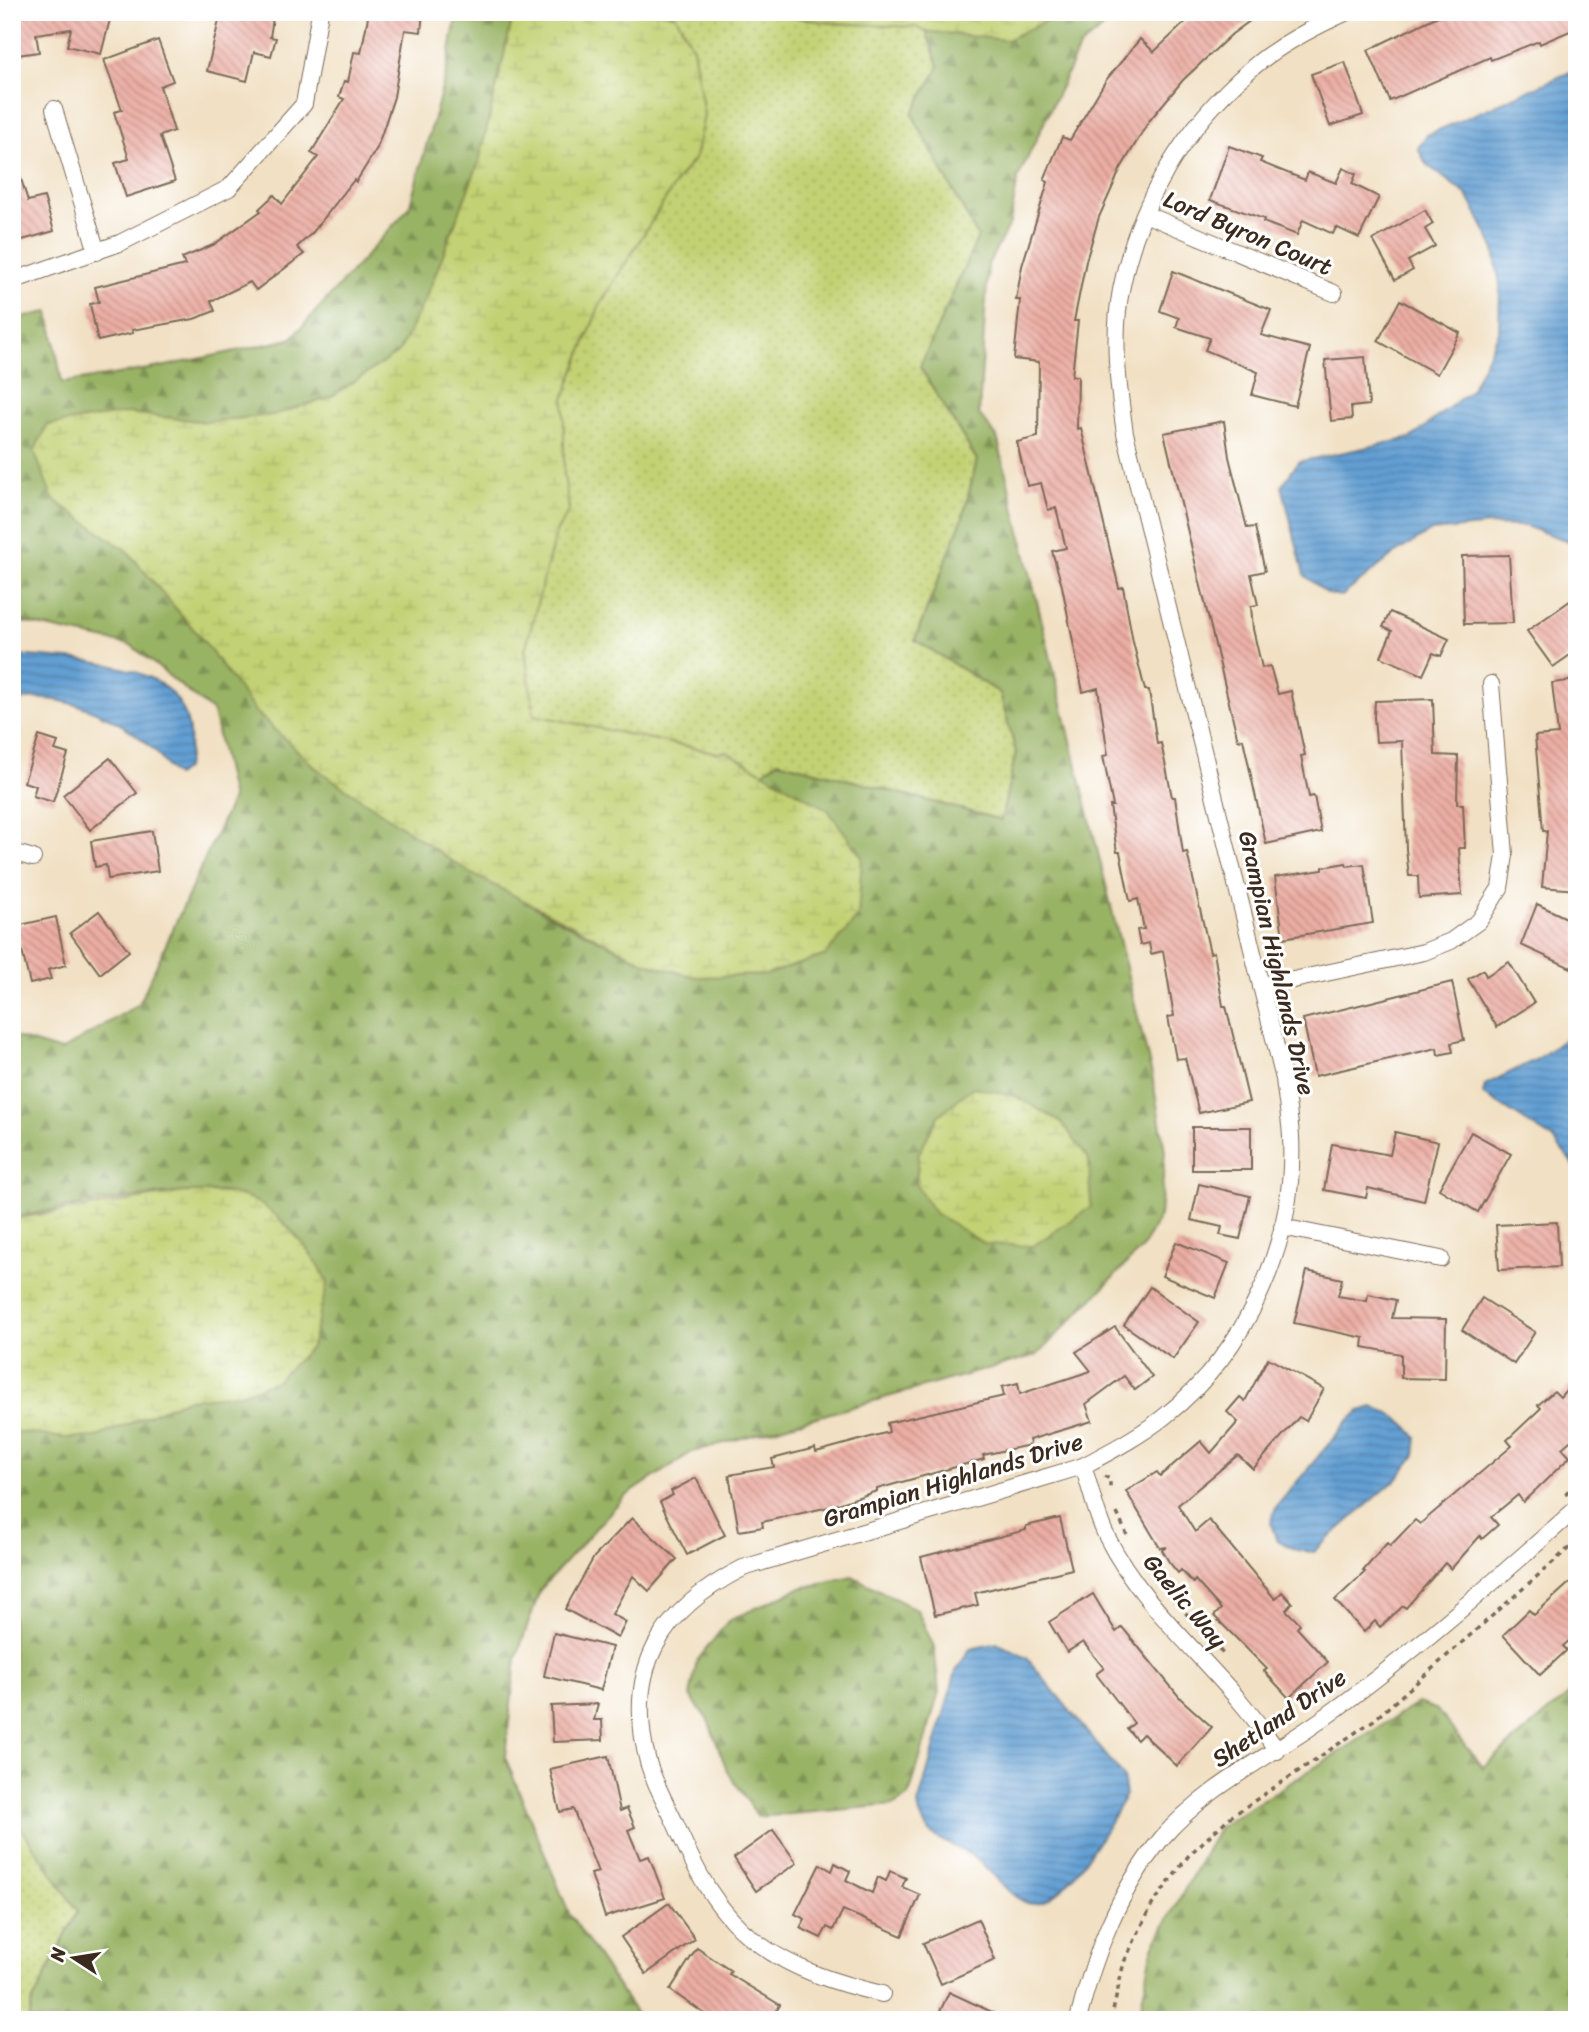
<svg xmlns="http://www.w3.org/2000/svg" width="1589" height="2032" viewBox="0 0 1589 2032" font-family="Sriracha,sans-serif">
	<defs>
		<pattern id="grass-dots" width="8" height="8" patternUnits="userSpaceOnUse" patternTransform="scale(1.75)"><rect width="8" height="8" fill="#c2d173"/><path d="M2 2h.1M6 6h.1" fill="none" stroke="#a8b463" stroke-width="1.8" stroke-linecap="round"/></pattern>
		<pattern id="forest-firs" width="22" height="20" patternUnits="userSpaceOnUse" patternTransform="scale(1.75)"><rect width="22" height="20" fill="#99b365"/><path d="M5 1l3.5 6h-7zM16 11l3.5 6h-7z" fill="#7e9253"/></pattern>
		<pattern id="wetland-marsh" width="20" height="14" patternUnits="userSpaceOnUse" patternTransform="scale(1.75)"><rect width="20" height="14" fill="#c2d173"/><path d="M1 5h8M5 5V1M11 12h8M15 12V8" fill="none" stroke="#a8b463"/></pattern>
		<pattern id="water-rules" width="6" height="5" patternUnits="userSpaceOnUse" patternTransform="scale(1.75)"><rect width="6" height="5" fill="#629fd3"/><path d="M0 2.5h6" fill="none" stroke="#5282ab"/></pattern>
		<pattern id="building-back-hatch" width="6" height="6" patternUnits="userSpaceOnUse" patternTransform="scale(1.75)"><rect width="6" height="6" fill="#ecaea4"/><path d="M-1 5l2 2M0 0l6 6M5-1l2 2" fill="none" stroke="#c08e85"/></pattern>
	</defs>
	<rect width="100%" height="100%" fill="#fff"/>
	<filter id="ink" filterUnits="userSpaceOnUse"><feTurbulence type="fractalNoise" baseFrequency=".0143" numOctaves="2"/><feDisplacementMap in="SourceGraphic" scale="14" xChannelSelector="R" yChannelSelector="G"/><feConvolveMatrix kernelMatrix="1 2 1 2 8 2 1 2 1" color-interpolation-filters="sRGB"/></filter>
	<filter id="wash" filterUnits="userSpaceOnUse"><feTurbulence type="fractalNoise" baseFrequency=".00686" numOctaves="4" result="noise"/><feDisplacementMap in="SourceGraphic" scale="28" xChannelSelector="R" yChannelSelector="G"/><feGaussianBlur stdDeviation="1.57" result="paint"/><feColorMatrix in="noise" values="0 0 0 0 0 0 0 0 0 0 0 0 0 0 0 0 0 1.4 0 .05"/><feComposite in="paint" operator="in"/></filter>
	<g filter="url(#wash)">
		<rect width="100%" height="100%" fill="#f1e0c3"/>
		<!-- grass -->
		<g fill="url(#grass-dots)" stroke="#7e7e48" stroke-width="2">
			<polygon points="667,12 783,12 787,16 831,23 916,27 926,31 940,67 912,114 978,237 920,367 977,460 963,517 915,639 1000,693 1016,752 1002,820 778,761 761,774 726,751 719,753 534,715 525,650 556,532 569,510 564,475 564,398 600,304 678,179 695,158 704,115 693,48 676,16"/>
			<polygon points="12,1815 78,1911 32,2003 29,2020 12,2020"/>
		</g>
		<!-- forest -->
		<g fill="url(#forest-firs)" stroke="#6a6e42" stroke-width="2">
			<path d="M457 12H514L479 162 428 293 399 352 329 398 273 415 207 422 127 413 53 499 127 551 202 639 256 712 317 769 546 914 646 963 696 977 765 975 826 955 827 810 761 774 778 761 1001 820 1016 752 1000 693 915 640 963 517 977 460 920 367 978 237 912 114 939 67 926 31 1007 40 1063 12H1121L1079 48 1018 178 1010 223 988 264 979 414 997 437 1152 1075 1165 1151 1160 1216 1142 1248 1037 1355 692 1452 623 1498 540 1590 516 1659 505 1757 569 1913 640 2020H29L32 2003 78 1911 12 1815V1431L65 1438 97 1437 187 1399 240 1394 318 1312 328 1282C310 1248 280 1211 242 1196 207 1182 54 1208 12 1219V1036L61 1051 139 1004 232 799 213 712 131 645 12 620V319L49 312 62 383 161 367 291 339 409 208 446 74Z"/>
			<polygon points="852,1576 917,1610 934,1647 939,1692 909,1796 894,1805 758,1817 727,1770 708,1720 690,1696 697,1661 728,1621 797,1589"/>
			<polygon points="1577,1688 1577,2020 1138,2020 1153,1947 1219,1827 1418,1703 1436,1709 1483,1767"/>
		</g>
		<!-- wetland -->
		<g fill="url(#wetland-marsh)" stroke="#7e7e48" stroke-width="2">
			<polygon points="514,12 661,12 676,16 693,48 704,115 695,158 678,179 600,304 564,398 564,475 569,510 556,532 525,650 534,715 718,753 726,751 828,810 862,857 858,917 826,955 765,975 696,977 646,963 470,873 317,769 256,712 202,639 127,551 53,499 34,451 48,425 127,413 207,422 273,415 329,398 399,352 428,293 479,162"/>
			<polygon points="783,12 1063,12 1007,40 924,31 916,27 831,23 787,16"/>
			<polygon points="973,1087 1015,1096 1061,1122 1089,1159 1091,1207 1033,1246 985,1244 935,1213 916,1185 919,1153 938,1116"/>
			<path d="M185 1192C202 1193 223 1191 240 1195 275 1204 312 1252 328 1282L311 1347 276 1381 240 1394 187 1399 97 1437 65 1438 12 1431V1219Z"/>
		</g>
		<!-- water -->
		<g fill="url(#water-rules)" stroke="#4e6478" stroke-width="2">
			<polygon points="1577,69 1577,544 1525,526 1489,525 1432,531 1397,552 1342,596 1328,594 1304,575 1282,486 1298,462 1411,438 1471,390 1499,332 1500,285 1493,245 1467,195 1426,164 1418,148 1427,135"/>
			<path d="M12 655C86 661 212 657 186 768L176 776C167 769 163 759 155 751 123 719 59 688 12 702Z"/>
			<polygon points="1577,1030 1577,1169 1553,1139 1483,1094 1485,1085 1539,1058"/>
			<path d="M1373 1407C1393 1413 1404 1421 1417 1438L1415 1455 1399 1477 1313 1552 1296 1550 1276 1539 1271 1523 1276 1507 1347 1422 1360 1411Z"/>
			<path d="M997 1643 1027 1658 1123 1776 1126 1795C1109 1821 1061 1918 1025 1902 1002 1892 991 1866 969 1854 943 1839 923 1839 918 1805L956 1671 970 1649Z"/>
		</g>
		<g id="blocks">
			<!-- building -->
			<g fill="url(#building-back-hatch)">
				<polygon points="12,12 112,12 101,54 67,46 71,29 36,34 39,52 17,55"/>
				<polygon points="221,12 274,12 270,37 276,38 271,56 254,52 247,81 207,71"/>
				<polygon points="369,12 423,12 421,32 405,30 394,97 377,148 356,182 354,180 313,232 297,247 304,254 256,290 250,282 211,301 215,311 194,319 132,330 133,333 98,341 90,304 99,302 95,287 185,265 182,258 213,245 261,211 259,209 274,195 282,204 318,157 311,153 344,99 339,97 344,81 348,82 354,52 361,53"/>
				<polygon points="1196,12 1262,12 1232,34 1183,80 1149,121 1121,168 1099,217 1086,261 1074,321 1078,321 1072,376 1078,376 1077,429 1081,428 1119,588 1123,587 1133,642 1145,690 1149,690 1157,744 1161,743 1172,797 1175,797 1183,853 1187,852 1210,953 1214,952 1223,1006 1226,1006 1249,1102 1199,1113 1185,1058 1176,1059 1168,1017 1174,1016 1163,951 1151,954 1149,943 1140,945 1137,930 1144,929 1138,899 1130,901 1120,852 1117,852 1110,806 1113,806 1103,756 1108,755 1098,688 1083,692 1062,586 1052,551 1066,548 1056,508 1048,510 1041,483 1027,486 1017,442 1038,437 1039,362 1014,359 1020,300 1016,300 1022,266 1048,182 1044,180 1062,137 1070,140 1106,80 1140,39 1154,52"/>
				<polygon points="1446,12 1577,12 1577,28 1540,44 1539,41 1491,60 1490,57 1390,101 1368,50"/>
				<polygon points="158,40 173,81 160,86 174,131 160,136 175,181 126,197 115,163 129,159 114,112 122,110 104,60"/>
				<polygon points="1345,62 1363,115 1330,126 1311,74"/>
				<polygon points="1229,146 1262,158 1260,162 1305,180 1308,172 1336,183 1343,168 1356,174 1352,184 1379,197 1359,238 1336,227 1333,234 1303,220 1297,235 1263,222 1264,219 1210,200"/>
				<polygon points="16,163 28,201 44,197 54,231 12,243 12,164"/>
				<polygon points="1425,210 1433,224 1425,229 1435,246 1408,261 1413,270 1395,280 1373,240"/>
				<polygon points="1173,271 1271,310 1261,335 1310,348 1295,406 1252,395 1258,372 1205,350 1210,338 1176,327 1179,318 1160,311"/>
				<polygon points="1400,300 1460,333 1437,374 1378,341"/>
				<polygon points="1365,357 1369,405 1351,407 1352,419 1331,421 1325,360"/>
				<polygon points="1224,421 1229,457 1247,528 1255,527 1265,571 1251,574 1258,605 1251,606 1253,629 1262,668 1270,666 1278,694 1291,691 1305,755 1301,756 1309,797 1314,796 1321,832 1266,844 1243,739 1238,740 1164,433"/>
				<polygon points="1509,555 1513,623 1464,624 1462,556"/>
				<polygon points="1577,596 1577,650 1553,667 1527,631"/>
				<polygon points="1390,612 1449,639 1441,656 1433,653 1423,675 1381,657 1392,631 1383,627"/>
				<polygon points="1577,680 1577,890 1542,887 1547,831 1543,831 1535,736 1558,734 1552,683"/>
				<polygon points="1433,699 1435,755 1458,756 1457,804 1463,804 1465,848 1459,848 1462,895 1419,898 1418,876 1409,876 1406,849 1402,741 1376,742 1374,717 1375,701"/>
				<polygon points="39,736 58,742 55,750 68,754 53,802 33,796 36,786 24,782"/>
				<polygon points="110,758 137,793 90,830 63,795"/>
				<polygon points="152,831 158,871 108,879 106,865 95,867 91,841"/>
				<polygon points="1346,863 1347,866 1364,864 1373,923 1283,938 1275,877 1323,870 1323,867"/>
				<polygon points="1537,904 1577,923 1577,956 1571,968 1521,945"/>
				<polygon points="99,911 129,951 100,974 70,933"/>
				<polygon points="56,917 66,965 48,970 51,979 30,984 16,926"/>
				<polygon points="1509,962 1534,1003 1497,1027 1468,979 1483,970 1486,976"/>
				<polygon points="1452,982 1464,1040 1451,1043 1453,1052 1438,1055 1437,1048 1315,1076 1303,1019"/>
				<rect x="1192" y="1127" width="59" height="43"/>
				<polygon points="1395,1132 1438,1142 1424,1201 1368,1188 1366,1198 1324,1190 1332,1144 1390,1155"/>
				<polygon points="1471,1132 1511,1154 1478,1212 1439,1189"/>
				<polygon points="1199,1184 1250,1196 1240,1239 1220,1235 1222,1227 1191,1220"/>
				<polygon points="1557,1222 1559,1267 1499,1270 1496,1225"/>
				<polygon points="1176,1242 1229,1263 1215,1298 1162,1276"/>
				<polygon points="1307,1271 1342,1279 1338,1296 1367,1301 1368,1294 1396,1300 1392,1318 1446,1319 1445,1379 1401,1378 1401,1354 1363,1347 1364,1338 1294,1323"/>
				<polygon points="1150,1287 1199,1322 1173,1359 1124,1325"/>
				<polygon points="1482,1298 1535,1332 1514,1364 1462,1330"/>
				<polygon points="1115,1327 1152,1377 1135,1390 1124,1376 1086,1404 1092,1421 1029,1440 1030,1445 983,1455 984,1459 877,1489 877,1491 829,1507 762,1522 763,1527 739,1531 729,1475 774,1467 772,1459 815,1448 816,1452 889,1432 887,1423 1004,1396 1002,1387 1018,1383 1020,1394 1091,1371 1076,1352"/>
				<polygon points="1268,1358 1324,1389 1306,1421 1299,1417 1253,1469 1238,1455 1178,1505 1195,1532 1209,1520 1275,1599 1282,1592 1292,1603 1286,1610 1300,1624 1297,1628 1328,1662 1289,1698 1264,1671 1267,1669 1214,1616 1221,1609 1195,1580 1193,1583 1181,1570 1178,1573 1169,1562 1162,1550 1167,1547 1160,1548 1126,1491 1157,1472 1160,1476 1201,1441 1211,1453 1238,1422 1227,1412 1240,1397 1245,1401"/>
				<polygon points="1577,1377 1577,1435 1562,1448 1570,1457 1523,1502 1518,1495 1491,1517 1498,1525 1482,1539 1480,1536 1451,1569 1445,1563 1406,1608 1403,1606 1380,1627 1375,1621 1364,1632 1335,1600 1365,1572 1363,1571 1387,1543 1390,1546 1415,1520 1420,1524 1512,1446 1507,1440 1541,1408 1538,1405 1554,1391 1560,1397"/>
				<polygon points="696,1478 725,1535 687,1555 660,1502 673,1495 671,1491"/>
				<polygon points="632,1518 677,1559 649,1591 633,1576 612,1614 626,1622 618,1638 565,1609 594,1557"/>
				<polygon points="1060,1518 1072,1569 975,1593 978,1605 935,1615 921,1557 1026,1530 1026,1526"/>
				<polygon points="1577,1576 1577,1634 1563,1646 1567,1650 1540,1675 1503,1635 1529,1610 1534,1615"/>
				<polygon points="1093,1594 1116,1632 1122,1627 1181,1699 1212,1727 1177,1766 1143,1734 1137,1740 1127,1729 1134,1723 1096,1674 1104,1668 1083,1642 1067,1652 1049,1622"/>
				<polygon points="554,1633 612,1647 601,1690 544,1676"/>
				<polygon points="598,1704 594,1720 602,1720 603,1740 553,1742 551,1706"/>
				<polygon points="608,1756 620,1811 627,1808 635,1827 628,1830 640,1859 649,1856 665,1898 605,1917 591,1874 598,1872 573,1809 560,1812 550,1769"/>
				<polygon points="773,1830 797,1863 756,1891 734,1858"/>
				<polygon points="835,1863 850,1871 846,1880 872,1893 878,1877 886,1881 890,1871 906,1878 902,1887 920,1895 902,1936 843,1910 833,1930 827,1927 821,1938 800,1928 805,1919 795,1914 820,1864 832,1871"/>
				<polygon points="669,1903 695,1939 646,1974 621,1937"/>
				<polygon points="978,1919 995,1960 941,1984 923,1943"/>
				<polygon points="697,1948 731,1971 729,1974 780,2005 771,2020 714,2020 670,1990"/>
				<polygon points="949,1992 1009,2020 936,2020"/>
			</g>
		</g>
	</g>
	<g filter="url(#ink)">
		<use href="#blocks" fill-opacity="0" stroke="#7b6a58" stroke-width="2"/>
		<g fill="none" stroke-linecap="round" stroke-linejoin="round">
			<defs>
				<g id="minor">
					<polyline points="54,109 97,252"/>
					<polyline points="1145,214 1334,293"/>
					<polyline points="12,281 120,243 229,188 304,104 320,12"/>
					<polyline points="12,852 33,858"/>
					<polyline points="1261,987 1424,952 1451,941 1479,921 1500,888 1505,855 1491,684"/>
					<polyline points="1282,1227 1441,1259"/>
					<path d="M1083 1466C1091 1489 1096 1516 1107 1537 1148 1619 1229 1674 1277 1751"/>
					<path d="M882 1994C836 1983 794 1970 756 1942 716 1912 695 1869 676 1825 667 1805 654 1783 648 1762 624 1669 660 1610 743 1568L1083 1466C1111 1451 1140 1436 1165 1416 1247 1351 1296 1242 1291 1137 1290 1118 1286 1098 1284 1079L1125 433C1118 386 1112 337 1121 290 1137 205 1185 125 1251 69 1278 45 1314 27 1347 12"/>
					<path d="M1078 2020C1094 1955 1118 1891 1162 1838 1208 1784 1276 1754 1332 1712 1418 1649 1497 1579 1577 1508"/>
				</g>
			</defs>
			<!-- minor casing -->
			<use href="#minor" stroke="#7b6a58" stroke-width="18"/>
			<!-- path -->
			<g stroke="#7b6a58" stroke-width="3.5" stroke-dasharray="5 5" stroke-linecap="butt">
				<polyline points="1104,1476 1110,1479 1110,1490"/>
				<polyline points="1565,1494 1577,1483"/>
				<polyline points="1117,1513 1127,1535"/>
				<polyline points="1172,1598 1226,1657"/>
				<polyline points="1274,1714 1277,1717 1292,1718"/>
				<polyline points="1111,2020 1124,1962 1152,1905 1189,1855 1229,1818 1374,1720 1577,1541"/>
			</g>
			<!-- minor -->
			<use href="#minor" stroke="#fff" stroke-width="16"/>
		</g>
	</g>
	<g text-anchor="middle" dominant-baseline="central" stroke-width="6" stroke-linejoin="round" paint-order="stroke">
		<!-- street labels -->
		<g font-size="24" fill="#3b2a1e" stroke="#fff">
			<text transform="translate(1248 233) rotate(23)">Lord Byron Court</text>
			<text transform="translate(1277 963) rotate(77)">Grampian Highlands Drive</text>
			<text transform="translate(953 1480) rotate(-17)">Grampian Highlands Drive</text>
			<text transform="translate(1185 1601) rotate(50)">Gaelic Way</text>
			<text transform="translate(1279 1718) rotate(-34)">Shetland Drive</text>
		</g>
	</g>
	<!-- margin -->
	<rect width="1589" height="2032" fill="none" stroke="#fff" stroke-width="42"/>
	<!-- north arrow -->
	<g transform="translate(74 1958) rotate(282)" stroke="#ffffff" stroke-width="5" paint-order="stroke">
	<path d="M0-5L12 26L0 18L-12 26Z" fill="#3b2a1e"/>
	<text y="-10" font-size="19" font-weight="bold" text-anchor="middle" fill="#3b2a1e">N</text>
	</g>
</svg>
